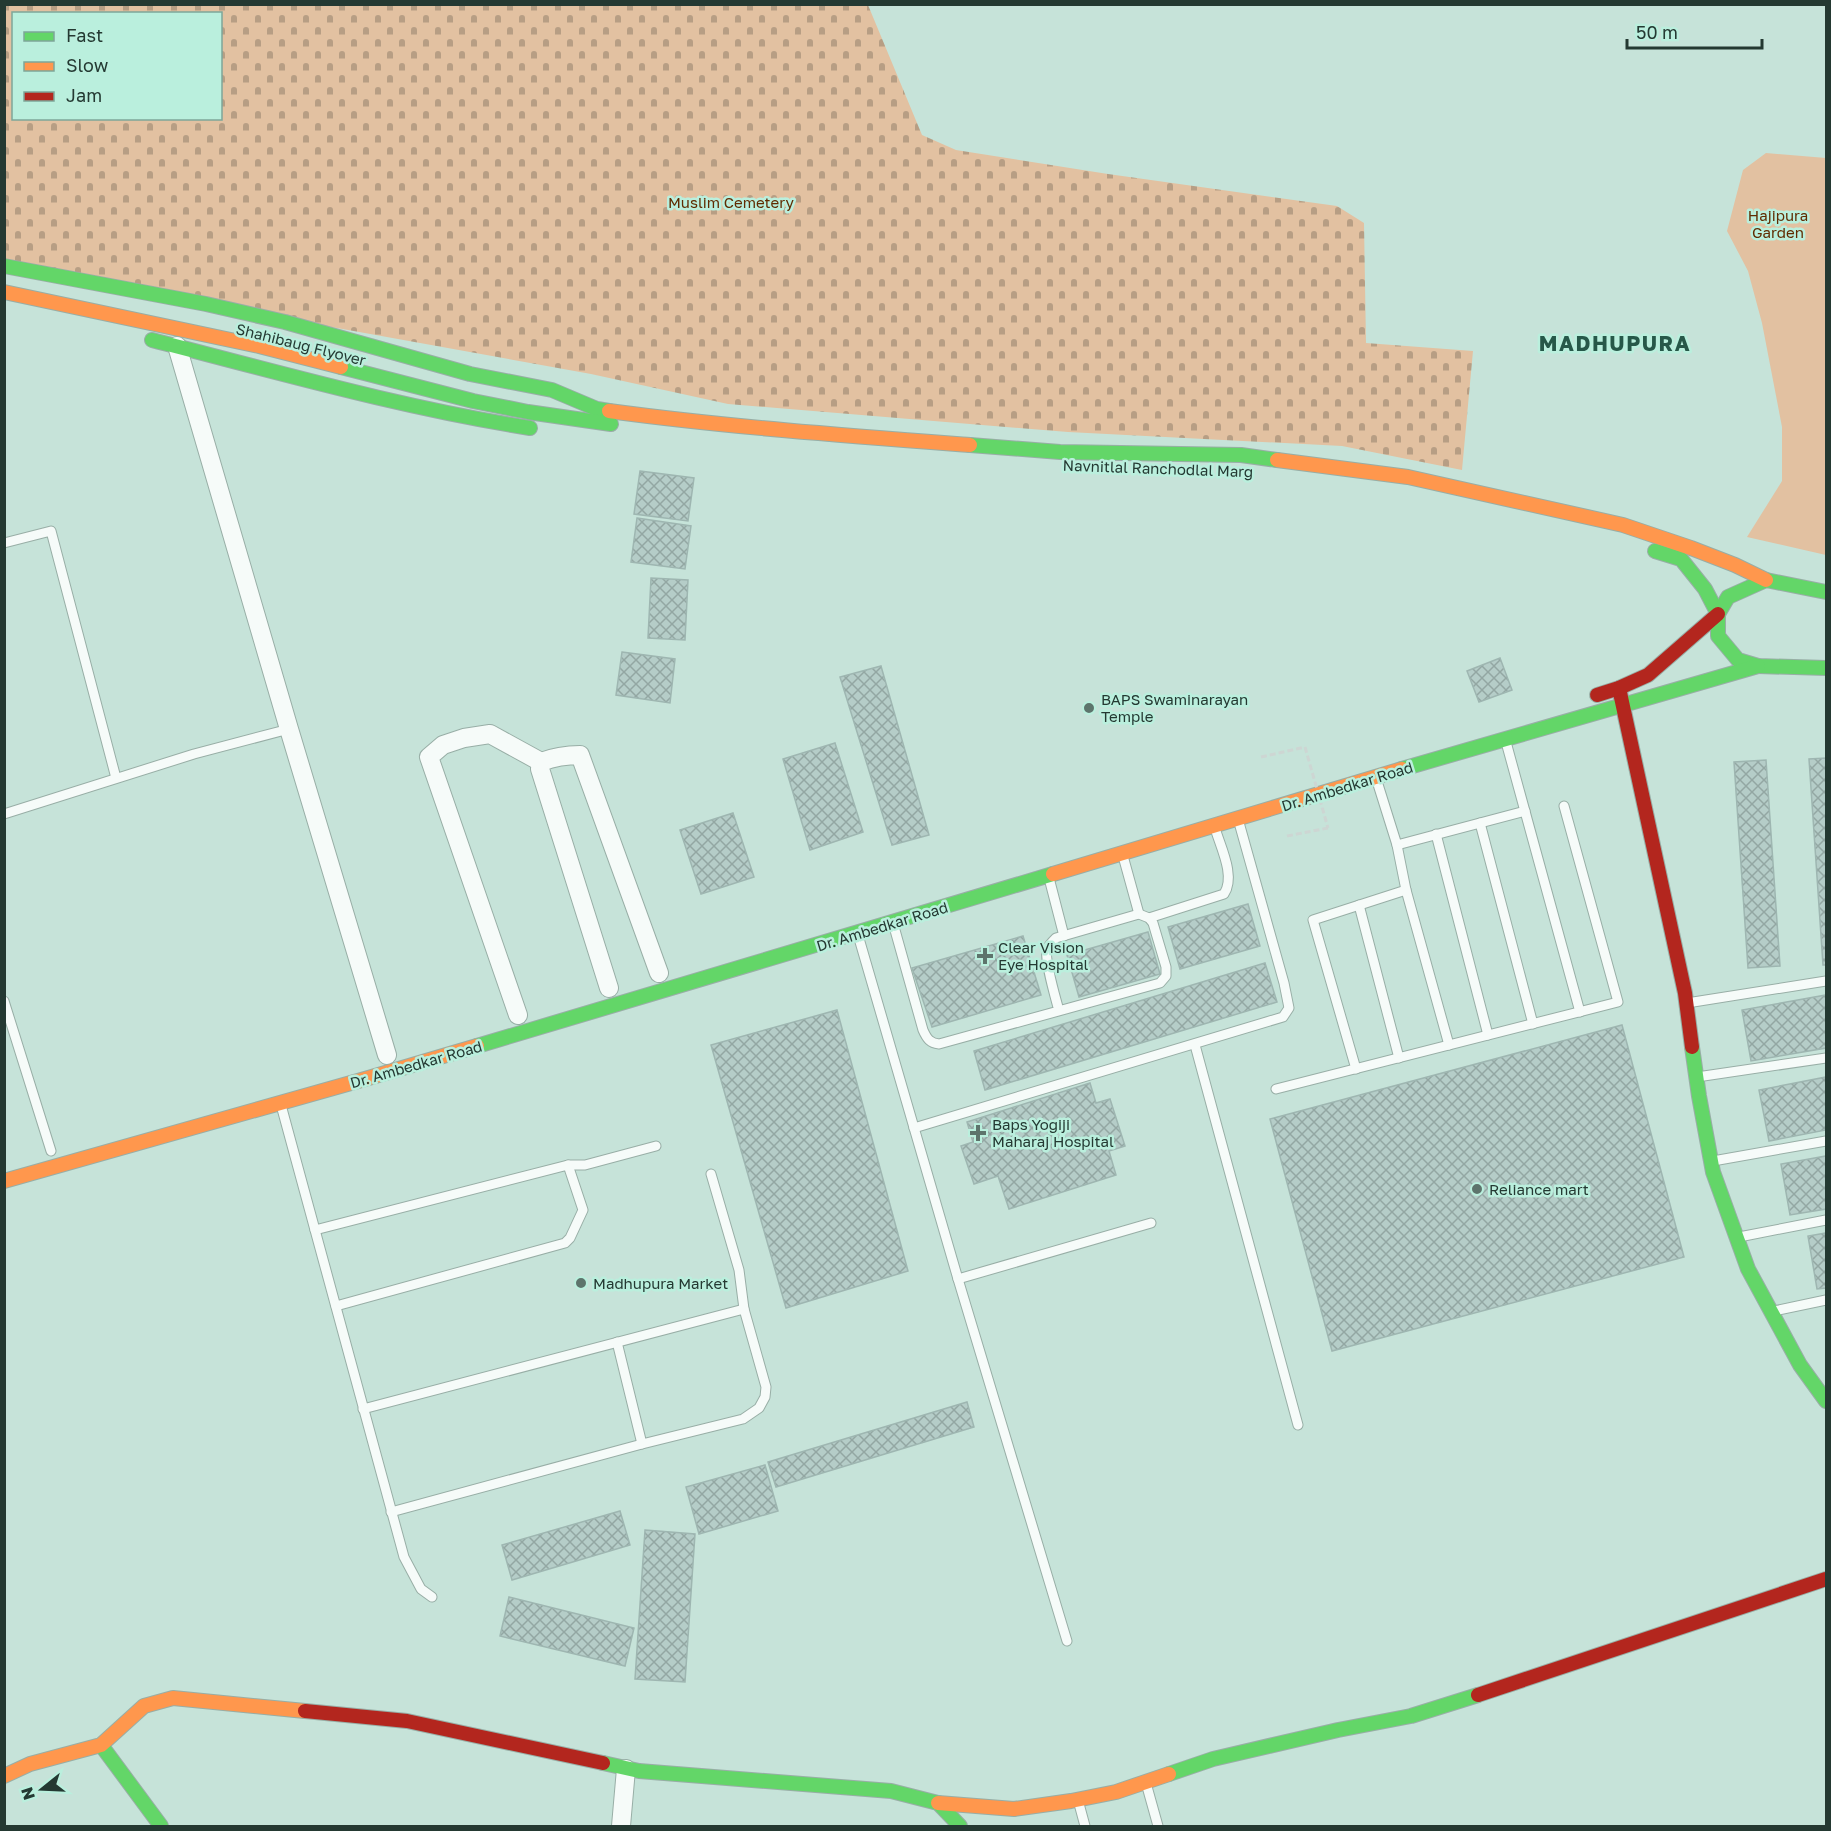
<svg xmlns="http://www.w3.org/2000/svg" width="1831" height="1831" viewBox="0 0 1831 1831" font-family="'Golos Text',sans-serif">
	<defs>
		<pattern id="cemetery-stones" width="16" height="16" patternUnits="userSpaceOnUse" patternTransform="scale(1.5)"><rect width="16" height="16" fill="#e2c1a1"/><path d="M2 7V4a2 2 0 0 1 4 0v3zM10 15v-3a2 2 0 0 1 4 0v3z" fill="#b79e84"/></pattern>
		<pattern id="building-cross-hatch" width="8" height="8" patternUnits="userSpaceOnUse" patternTransform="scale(1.5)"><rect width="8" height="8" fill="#b5cdc8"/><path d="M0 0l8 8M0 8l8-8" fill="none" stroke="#93a7a3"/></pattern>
	</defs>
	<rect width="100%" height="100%" fill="#c6e3d9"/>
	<!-- green -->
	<polygon fill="#e2c1a1" points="1766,153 1826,158 1826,555 1747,537 1782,481 1782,427 1762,323 1748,271 1727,231 1743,170"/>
	<!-- cemetery -->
	<path fill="url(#cemetery-stones)" fill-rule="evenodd" d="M4 5H868L922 135 956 150 1108 174 1337 206 1364 223 1366 343 1473 351 1462 470 1342 446 1068 432 728 404 591 374 5 268ZM14 14H220V118H14Z"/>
	<!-- building -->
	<g fill="url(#building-cross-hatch)" stroke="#9eb6b1" stroke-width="1.5">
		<polygon points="640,471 694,478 688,521 634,514"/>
		<polygon points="637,518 691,526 685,569 631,562"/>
		<polygon points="651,578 688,580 685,640 648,638"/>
		<polygon points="622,652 675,659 670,703 616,695"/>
		<polygon points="1500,658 1512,690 1479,702 1467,671"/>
		<polygon points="881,666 929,835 892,845 840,677"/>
		<polygon points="835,743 863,832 810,850 783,759"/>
		<polygon points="1826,758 1826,965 1823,965 1809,759"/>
		<polygon points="1766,760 1780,966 1748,968 1734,762"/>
		<polygon points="733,813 754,877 701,894 680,830"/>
		<polygon points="1248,904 1260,946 1180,969 1168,927"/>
		<polygon points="1148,932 1160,974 1079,997 1067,955"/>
		<polygon points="1023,936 1041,995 932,1027 912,968"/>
		<polygon points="1265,963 1277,1002 985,1090 974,1051"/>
		<polygon points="1826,995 1826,1048 1751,1061 1742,1010"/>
		<polygon points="837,1010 908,1271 786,1308 711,1045"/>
		<polygon points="1622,1025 1684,1257 1332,1351 1270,1119"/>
		<polygon points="1826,1077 1826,1130 1769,1141 1759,1090"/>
		<polygon points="1090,1083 1096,1103 1110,1099 1125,1146 1109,1151 1116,1175 1009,1209 998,1176 974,1184 961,1146 973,1142 967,1122"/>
		<polygon points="1826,1156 1826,1209 1790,1215 1781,1164"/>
		<polygon points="1826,1233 1826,1288 1817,1289 1808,1236"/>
		<polygon points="967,1402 974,1427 776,1487 768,1462"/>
		<polygon points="765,1465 778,1511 699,1534 686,1487"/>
		<polygon points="620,1511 630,1545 512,1580 502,1545"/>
		<polygon points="645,1530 695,1534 685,1682 635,1679"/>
		<polygon points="509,1597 634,1628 625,1666 500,1636"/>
	</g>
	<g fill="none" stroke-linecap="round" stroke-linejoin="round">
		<defs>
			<g id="lane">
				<polyline points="4,543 51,531 116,778"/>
				<polyline points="1506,742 1580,1012"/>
				<polyline points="1376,778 1397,845 1406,890 1449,1045"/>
				<polyline points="4,814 194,754 289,729"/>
				<polyline points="1480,823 1533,1024"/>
				<polyline points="1436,834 1488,1035"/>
				<polyline points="1397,845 1525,811"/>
				<polyline points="1123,856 1139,914"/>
				<polyline points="1049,878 1064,936"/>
				<polyline points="1359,905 1399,1058"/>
				<path d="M1149 918 1224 894C1236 876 1220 846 1215 828"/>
				<path d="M893 923 923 1030C927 1039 930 1043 939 1044L1160 983 1166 976V967L1153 923 1149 918 1139 914 1056 938C1053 941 1049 945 1047 949 1044 960 1056 999 1059 1011"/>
				<polyline points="858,935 958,1279 1151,1223"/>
				<polyline points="4,1001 51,1151"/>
				<polyline points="1687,1003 1826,981"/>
				<polyline points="1195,1045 1298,1425"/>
				<polyline points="1356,1069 1313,920 1406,890"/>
				<polyline points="1697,1077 1826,1058"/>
				<polyline points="1276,1089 1618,1002 1564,806"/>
				<polyline points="281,1105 404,1557 421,1589 432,1597"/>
				<polyline points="914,1128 1283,1017 1289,1008 1284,983 1238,819"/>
				<polyline points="1713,1161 1826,1141"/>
				<polyline points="568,1165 585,1165 656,1146"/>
				<polyline points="315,1230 568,1165 583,1210 570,1238 565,1243 336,1306"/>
				<polyline points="1739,1237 1826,1220"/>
				<polyline points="958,1279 1067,1641"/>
				<polyline points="1774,1311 1826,1300"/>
				<polyline points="617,1342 642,1444"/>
				<polyline points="363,1409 744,1309"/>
				<polyline points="391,1512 642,1444 743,1419 759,1408 765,1397 766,1387 744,1309 739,1270 711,1174"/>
				<polyline points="1146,1783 1158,1826"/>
				<polyline points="1078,1800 1085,1826"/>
			</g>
			<g id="street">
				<polyline points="177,346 289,729 387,1055"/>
				<path d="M609 988 540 769 541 762C554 757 565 755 580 755L659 973"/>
				<polyline points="518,1015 429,757 443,745 464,738 490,734 541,762"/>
				<polyline points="621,1826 626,1769"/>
			</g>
			<g id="fast">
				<polyline points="4,266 206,304 285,322 470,374 552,390 597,409 609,411"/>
				<path d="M152 340C277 372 402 408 530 428"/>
				<polyline points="341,367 473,401 528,412 611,424"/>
				<polyline points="970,445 1060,452 1241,455 1277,460"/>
				<polyline points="1655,551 1681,559 1705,589 1718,614"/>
				<polyline points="1826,592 1766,580 1728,597 1718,614 1718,636 1738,660 1758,666 1826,668"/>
				<polyline points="1402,769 1758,666"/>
				<polyline points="477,1046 1053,874"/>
				<polyline points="1692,1047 1699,1096 1713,1172 1748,1269 1800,1365 1826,1401"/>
				<polyline points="101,1745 161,1826"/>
				<polyline points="603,1763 639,1771 891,1791 938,1803 960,1826"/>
				<polyline points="1169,1774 1213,1759 1338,1730 1411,1716 1478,1695"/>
			</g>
			<g id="slow">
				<polyline points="4,292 259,346 341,367"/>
				<path d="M609 411C728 427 850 436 970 445"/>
				<polyline points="1277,460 1408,477 1623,525 1691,548 1735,565 1766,580"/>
				<polyline points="1053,874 1402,769"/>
				<polyline points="4,1181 365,1079 477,1046"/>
				<polyline points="4,1776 30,1764 101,1745 144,1706 173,1698 305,1711"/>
				<polyline points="938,1803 1014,1809 1071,1801 1116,1792 1169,1774"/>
			</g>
			<g id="jam">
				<polyline points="1619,688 1685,993 1692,1047"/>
				<polyline points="1597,695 1619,688 1648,675 1718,614"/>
				<polyline points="1478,1695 1826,1579"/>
				<polyline points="305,1711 407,1721 603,1763"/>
			</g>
		</defs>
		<!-- lane casing -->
		<use href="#lane" stroke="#98aea6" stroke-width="11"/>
		<!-- street casing -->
		<use href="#street" stroke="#98aea6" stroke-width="20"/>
		<!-- fast casing -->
		<use href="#fast" stroke="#98aea6" stroke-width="16"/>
		<!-- slow casing -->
		<use href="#slow" stroke="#98aea6" stroke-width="16"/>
		<!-- jam casing -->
		<use href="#jam" stroke="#98aea6" stroke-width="16"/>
		<!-- path -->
		<g stroke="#cdd6d3" stroke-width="3" stroke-dasharray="6 3" stroke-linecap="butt">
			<polyline points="1261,757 1305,747"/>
			<polyline points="1287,836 1328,828"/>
		</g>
		<!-- lane -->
		<use href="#lane" stroke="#f6fbf9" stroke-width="9"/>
		<!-- street -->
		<use href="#street" stroke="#f6fbf9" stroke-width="18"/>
		<!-- fast -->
		<use href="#fast" stroke="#63d668" stroke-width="14"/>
		<!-- slow -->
		<use href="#slow" stroke="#ff974d" stroke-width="14"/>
		<!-- jam -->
		<use href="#jam" stroke="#b3261e" stroke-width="14"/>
		<!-- path-bridge -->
		<polyline stroke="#cdd6d3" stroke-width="3" stroke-dasharray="6 3" stroke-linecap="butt" points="1305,747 1328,828"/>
	</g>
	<!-- markers -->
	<g fill="#5d746c" stroke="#baefdd" stroke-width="2">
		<circle cx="1089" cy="708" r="6"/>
		<path d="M982 947h6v6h6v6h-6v6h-6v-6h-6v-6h6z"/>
		<path d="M975 1124h6v6h6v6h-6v6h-6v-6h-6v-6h6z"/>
		<circle cx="1477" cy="1189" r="6"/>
		<circle cx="581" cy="1283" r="6"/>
	</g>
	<g text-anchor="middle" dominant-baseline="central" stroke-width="5" stroke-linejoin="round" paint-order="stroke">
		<!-- park labels -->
		<g font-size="15" fill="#602b01" stroke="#baefdd">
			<text x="731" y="202">Muslim Cemetery</text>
			<text x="1778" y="215">Hajipura<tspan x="1778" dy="17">Garden</tspan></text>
		</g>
		<!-- street labels -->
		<g font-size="15" fill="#243932" stroke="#baefdd">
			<text transform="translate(301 344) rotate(14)">Shahibaug Flyover</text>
			<text transform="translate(1158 468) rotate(2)">Navnitlal Ranchodlal Marg</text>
			<text transform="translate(1347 786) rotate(-17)">Dr. Ambedkar Road</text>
			<text transform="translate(882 926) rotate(-17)">Dr. Ambedkar Road</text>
			<text transform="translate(416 1064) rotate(-16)">Dr. Ambedkar Road</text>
		</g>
		<!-- poi labels -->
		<g font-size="15" fill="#243932" stroke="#baefdd" text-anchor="start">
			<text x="1101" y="699">BAPS Swaminarayan<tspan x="1101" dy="17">Temple</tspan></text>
			<text x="998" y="947">Clear Vision<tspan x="998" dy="17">Eye Hospital</tspan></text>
			<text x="992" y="1124">Baps Yogiji<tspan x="992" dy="17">Maharaj Hospital</tspan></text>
			<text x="1489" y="1189">Reliance mart</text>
			<text x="593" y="1283">Madhupura Market</text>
		</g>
		<!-- district labels -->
		<g font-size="21" font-weight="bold" letter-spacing="1.5" fill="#275849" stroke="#baefdd">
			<text x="1615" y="343">MADHUPURA</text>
		</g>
	</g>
	<!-- border -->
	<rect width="1831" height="1831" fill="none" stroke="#243932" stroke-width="12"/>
	<!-- legend -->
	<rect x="12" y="12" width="210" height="108" fill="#baefdd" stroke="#7ea699" stroke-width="1.5"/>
	<rect x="24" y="32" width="30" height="9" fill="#63d668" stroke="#7ea699" stroke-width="1.5"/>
	<text x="66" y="42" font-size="18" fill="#243932">Fast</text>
	<rect x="24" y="62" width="30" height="9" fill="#ff974d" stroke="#7ea699" stroke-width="1.5"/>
	<text x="66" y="72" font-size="18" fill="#243932">Slow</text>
	<rect x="24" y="92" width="30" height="9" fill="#b3261e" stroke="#7ea699" stroke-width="1.5"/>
	<text x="66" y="102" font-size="18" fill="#243932">Jam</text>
	<!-- north arrow -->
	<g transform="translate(42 1789) rotate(252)" stroke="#baefdd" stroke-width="4.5" paint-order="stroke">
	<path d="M0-4.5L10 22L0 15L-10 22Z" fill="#243932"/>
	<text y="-9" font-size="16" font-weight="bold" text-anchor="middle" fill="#243932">N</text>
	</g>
	<!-- scale -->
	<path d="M1627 39v9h135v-9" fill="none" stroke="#243932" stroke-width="3"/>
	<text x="1636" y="39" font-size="18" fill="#243932" stroke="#baefdd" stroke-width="4.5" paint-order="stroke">50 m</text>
</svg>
